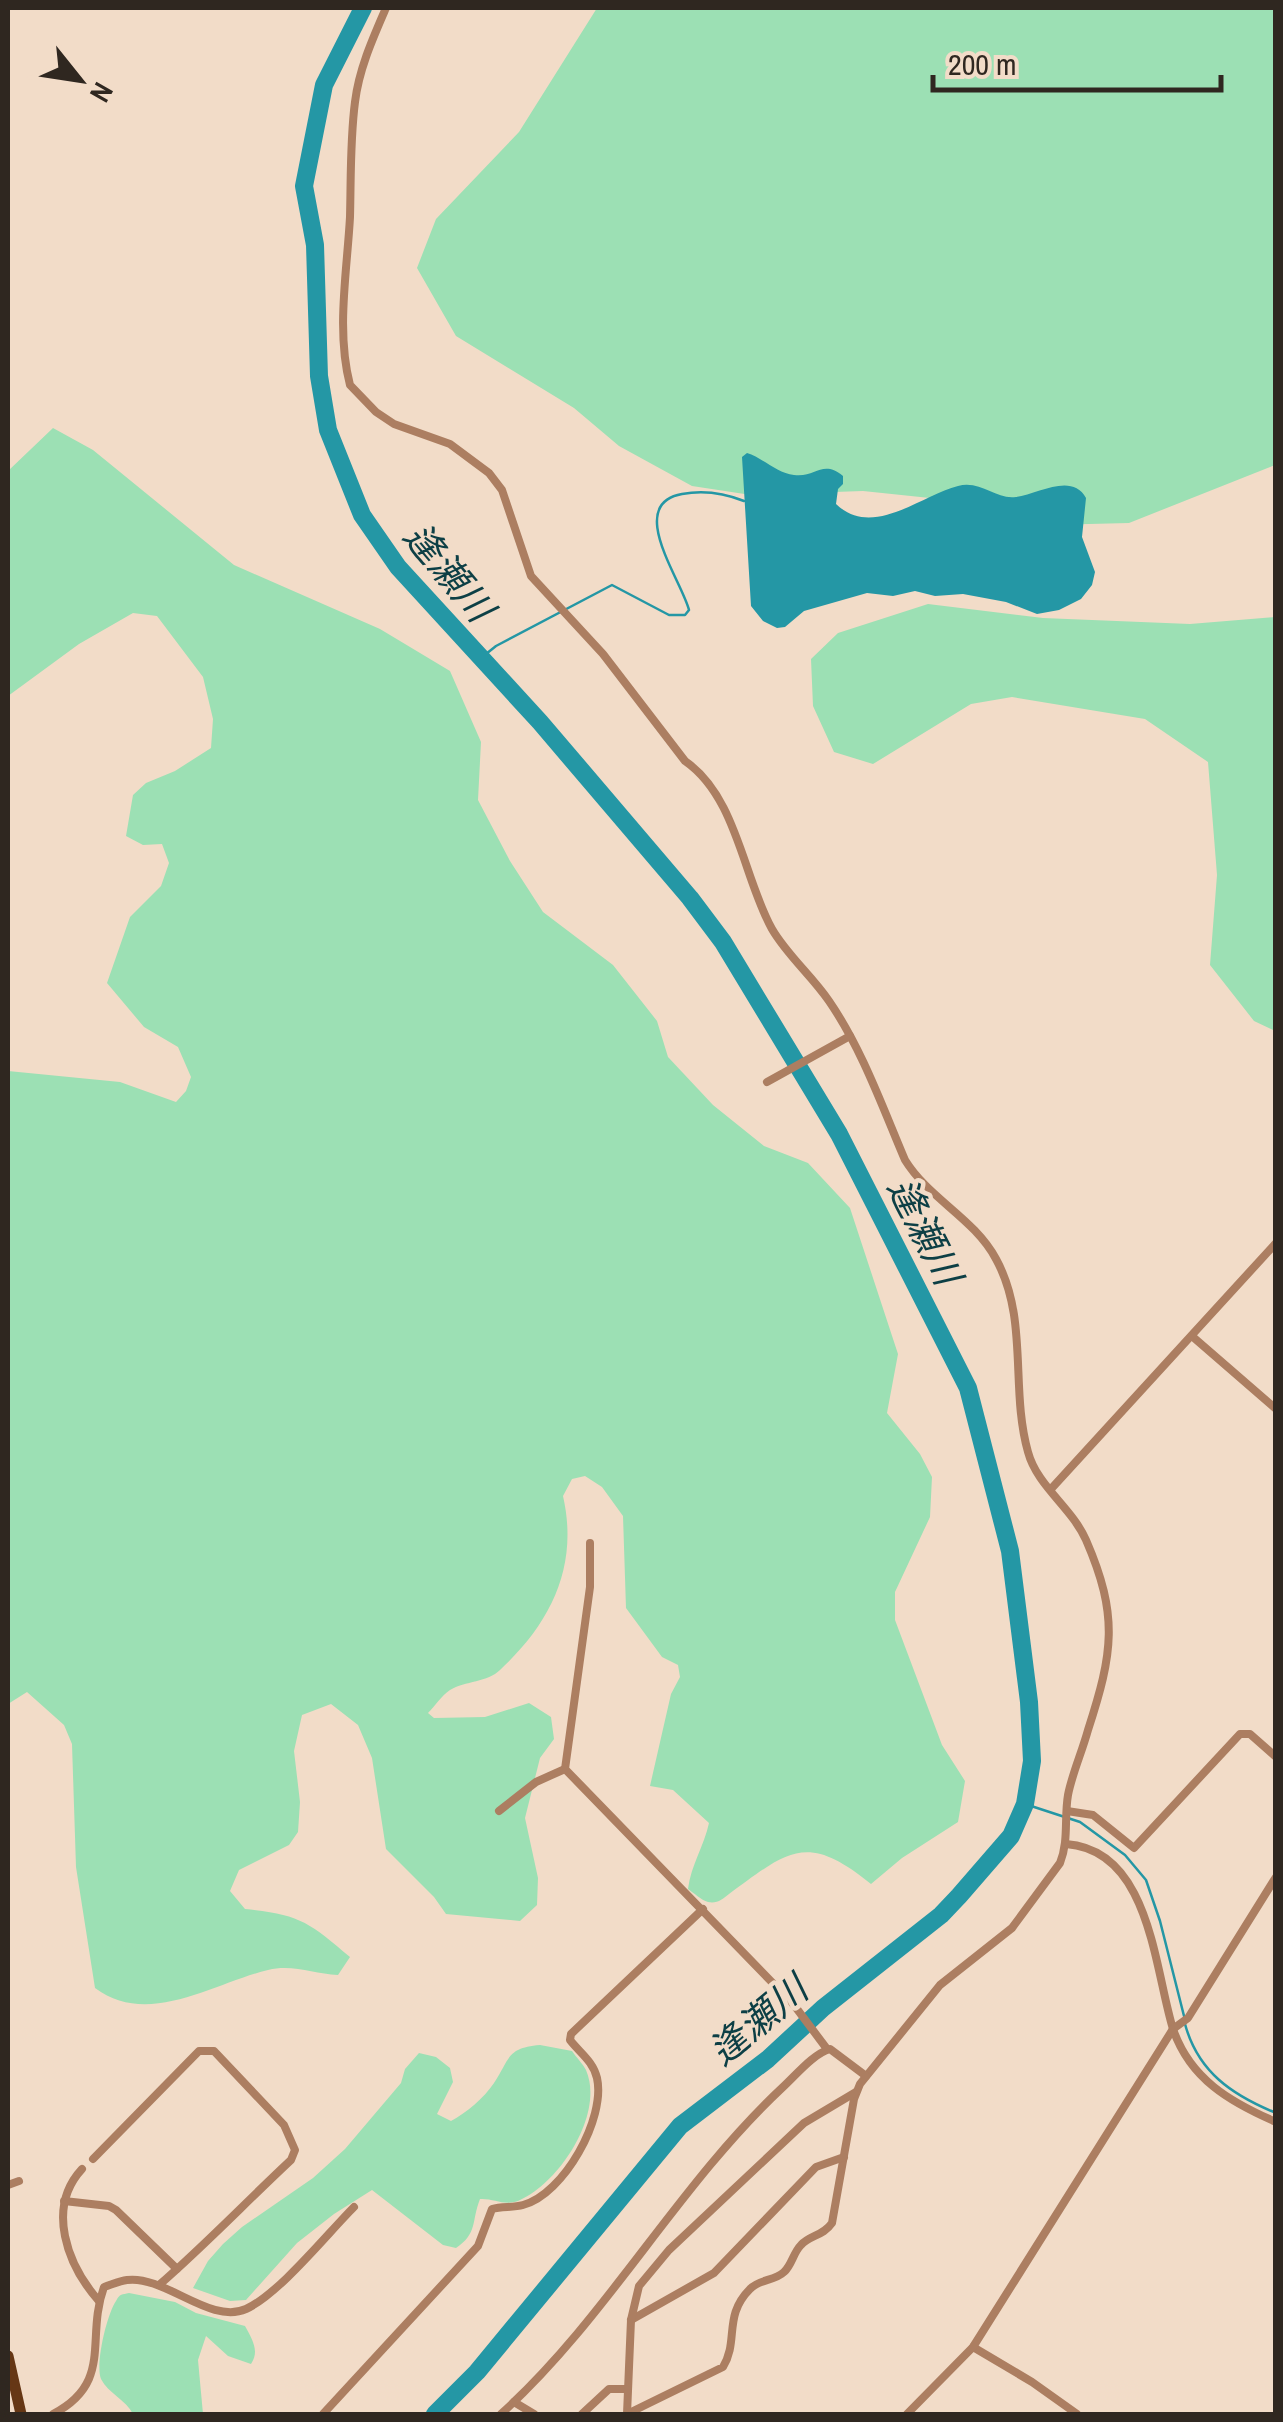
<svg xmlns="http://www.w3.org/2000/svg" width="1283" height="2422" viewBox="0 0 1283 2422" font-family="'Archivo Narrow','Noto Sans JP',sans-serif">
	<rect width="100%" height="100%" fill="#f2dcc8"/>
	<!-- green -->
	<g fill="#9ce0b4">
		<polygon points="597,8 1275,8 1275,465 1129,523 1049,525 949,500 863,491 751,495 692,486 619,446 574,408 456,336 417,268 436,219 519,132"/>
		<path d="M53 428 93 450 234 565 380 629 450 671 481 742 478 800 510 861 543 912 613 965 657 1021 668 1057 713 1105 764 1146 808 1163 850 1208 898 1354 887 1413 920 1454 932 1477 930 1517 895 1592V1620L942 1745 965 1781 958 1822 902 1858 871 1884C807 1832 789 1850 729 1894 723 1899 717 1904 708 1902 701 1900 694 1893 688 1889 691 1865 704 1846 709 1823L673 1790 650 1786 671 1694 680 1677 678 1665 662 1657 626 1608 623 1516 602 1487 585 1476 572 1479 563 1496C579 1566 551 1623 500 1670 488 1682 465 1681 450 1690 442 1695 435 1706 428 1713L434 1718 485 1717 529 1703 551 1717 554 1739 540 1758 525 1818 538 1878 537 1905 520 1921 446 1914 434 1897 386 1849 372 1758 358 1725 331 1704 302 1715 294 1751 300 1802 298 1832 289 1845 239 1870 230 1891 245 1909C299 1914 309 1922 350 1957L338 1975C314 1974 293 1964 268 1970 214 1983 148 2028 95 1988L76 1867 72 1744 64 1725 27 1692 8 1704V1071L120 1082 176 1102 186 1091 191 1077 178 1047 144 1027 107 983 130 917 161 886 169 863 162 844 143 845 126 836 133 795 146 783 175 771 211 748 213 719 203 677 157 616 133 613 79 644 8 696V471Z"/>
		<polygon points="928,604 1043,618 1190,624 1275,617 1275,1031 1254,1021 1210,965 1217,875 1208,762 1145,719 1012,697 971,704 873,764 834,752 813,706 811,659 838,633"/>
		<path d="M540 2045 572 2051C576 2057 583 2064 586 2070 605 2114 559 2184 518 2201 504 2206 493 2198 480 2199 471 2222 478 2233 456 2248L443 2245 372 2190 334 2214 297 2243 246 2300 230 2301 193 2288 208 2261 223 2244 242 2227 313 2178 345 2149 401 2083 405 2069 419 2053 436 2057 450 2068 453 2082 437 2114 451 2121C466 2113 484 2098 494 2083 510 2059 506 2048 540 2045Z"/>
		<path d="M129 2293 175 2302 196 2313 245 2326C252 2339 260 2351 251 2364L228 2356 206 2336 198 2360 203 2414H133C126 2400 108 2393 101 2379 95 2364 107 2314 116 2301 120 2293 122 2295 129 2293Z"/>
	</g>
	<!-- water -->
	<path fill="#2497a5" d="M747 453C763 458 777 473 794 475 816 478 822 459 843 476V484L838 489 836 504C872 539 920 496 958 486 981 480 996 500 1016 497 1038 494 1072 472 1086 498L1082 537 1095 572 1092 585 1081 599 1059 610 1037 614 1006 602 963 594 935 596 915 591 893 596 867 593 804 611 785 627 777 628 763 621 751 606 742 457Z"/>
	<g fill="none" stroke-linecap="round" stroke-linejoin="round">
		<!-- stream -->
		<g stroke="#2497a5" stroke-width="2.5">
			<path d="M481 658 496 646 612 585 669 615H685L689 610C682 581 625 504 682 494 703 490 724 493 744 501"/>
			<polyline points="1025,1804 1080,1822 1125,1855 1146,1880 1160,1921 1184,2016"/>
			<path d="M1185 2024C1198 2072 1232 2095 1276 2113"/>
		</g>
		<!-- river -->
		<polyline stroke="#2497a5" stroke-width="18" points="363,8 324,85 304,186 315,245 319,376 328,430 362,515 398,567 540,722 690,898 723,942 839,1134 968,1388 1010,1551 1029,1702 1032,1761 1025,1804 1011,1836 959,1896 941,1915 823,2008 768,2059 680,2126 477,2372 435,2414"/>
		<!-- minor -->
		<g stroke="#ac7e61" stroke-width="8">
			<path d="M386 8C373 38 359 69 355 102 350 140 351 179 350 217 347 272 336 331 350 385L376 412 394 424 450 444 489 473 502 490 531 576 603 654 685 761C737 797 743 877 772 929 787 955 812 976 829 1001 862 1049 882 1106 905 1160 929 1199 974 1218 996 1259 1029 1319 1010 1389 1028 1452 1037 1486 1072 1508 1086 1540 1119 1616 1113 1653 1088 1730 1082 1752 1072 1774 1068 1795 1064 1818 1069 1841 1060 1863L1012 1928 940 1985 860 2084 854 2099 832 2223C823 2236 810 2235 801 2245 793 2253 792 2265 784 2272 775 2281 759 2279 750 2289 723 2316 739 2341 723 2367L627 2414"/>
			<polyline points="767,1082 850,1036"/>
			<polyline points="1193,1337 1276,1409"/>
			<polyline points="1051,1489 1276,1243"/>
			<polyline points="590,1543 590,1587 565,1769 794,2005 827,2049"/>
			<polyline points="499,1811 536,1782 565,1769"/>
			<polyline points="1067,1811 1093,1815 1134,1848 1240,1734 1250,1734 1276,1757"/>
			<path d="M1066 1844C1150 1850 1154 1967 1173 2029 1190 2079 1230 2102 1276 2122"/>
			<path d="M93 2159 199 2051H214L284 2125 295 2150 291 2160C246 2202 204 2246 159 2285"/>
			<path d="M82 2169C46 2208 67 2265 99 2301"/>
			<polyline points="8,2185 19,2181"/>
			<polyline points="64,2201 109,2206 116,2210 177,2269"/>
			<polyline points="631,2320 714,2273 816,2167 844,2157"/>
			<polyline points="973,2347 1032,2382 1077,2414"/>
			<polyline points="514,2402 534,2414"/>
			<path d="M53 2414C114 2382 85 2339 104 2287 111 2285 119 2281 127 2280 165 2275 210 2325 246 2309 279 2294 327 2234 354 2207"/>
			<path d="M323 2414 478 2246 492 2209C502 2206 513 2208 523 2205 564 2194 606 2118 597 2078 593 2061 580 2053 570 2040L571 2034 703 1909"/>
			<path d="M501 2414C608 2317 677 2186 783 2087 797 2074 813 2054 830 2049L866 2076"/>
			<polyline points="582,2414 609,2389 626,2389"/>
			<polyline points="627,2414 631,2320 639,2286 669,2250 804,2123 856,2092"/>
			<polyline points="907,2414 973,2347 1173,2029 1188,2018 1276,1877"/>
		</g>
		<!-- primary -->
		<polyline stroke="#663715" stroke-width="11" points="8,2356 21,2414"/>
	</g>
	<g text-anchor="middle" dominant-baseline="central" stroke-width="9" stroke-linejoin="round" paint-order="stroke">
		<!-- water labels -->
		<g font-size="38" font-style="italic" fill="#0d3f45" stroke="#f2dcc8">
			<text transform="translate(449 572) rotate(50)">逢瀬川</text>
			<text transform="translate(925 1231) rotate(63)">逢瀬川</text>
			<text transform="translate(758 2020) rotate(-40)">逢瀬川</text>
		</g>
	</g>
	<!-- border -->
	<rect width="1283" height="2422" fill="none" stroke="#2f2720" stroke-width="20"/>
	<!-- north arrow -->
	<g transform="translate(80 80) rotate(120)" stroke="#f2dcc8" stroke-width="8" paint-order="stroke">
	<path d="M0-8L18 38L0 25L-18 38Z" fill="#2f2720"/>
	<text y="-15" font-size="28" font-weight="bold" text-anchor="middle" fill="#2f2720">N</text>
	</g>
	<!-- scale -->
	<path d="M933 75v15h288v-15" fill="none" stroke="#2f2720" stroke-width="5"/>
	<text x="948" y="75" font-size="30" fill="#2f2720" stroke="#f2dcc8" stroke-width="8" paint-order="stroke">200 m</text>
</svg>
